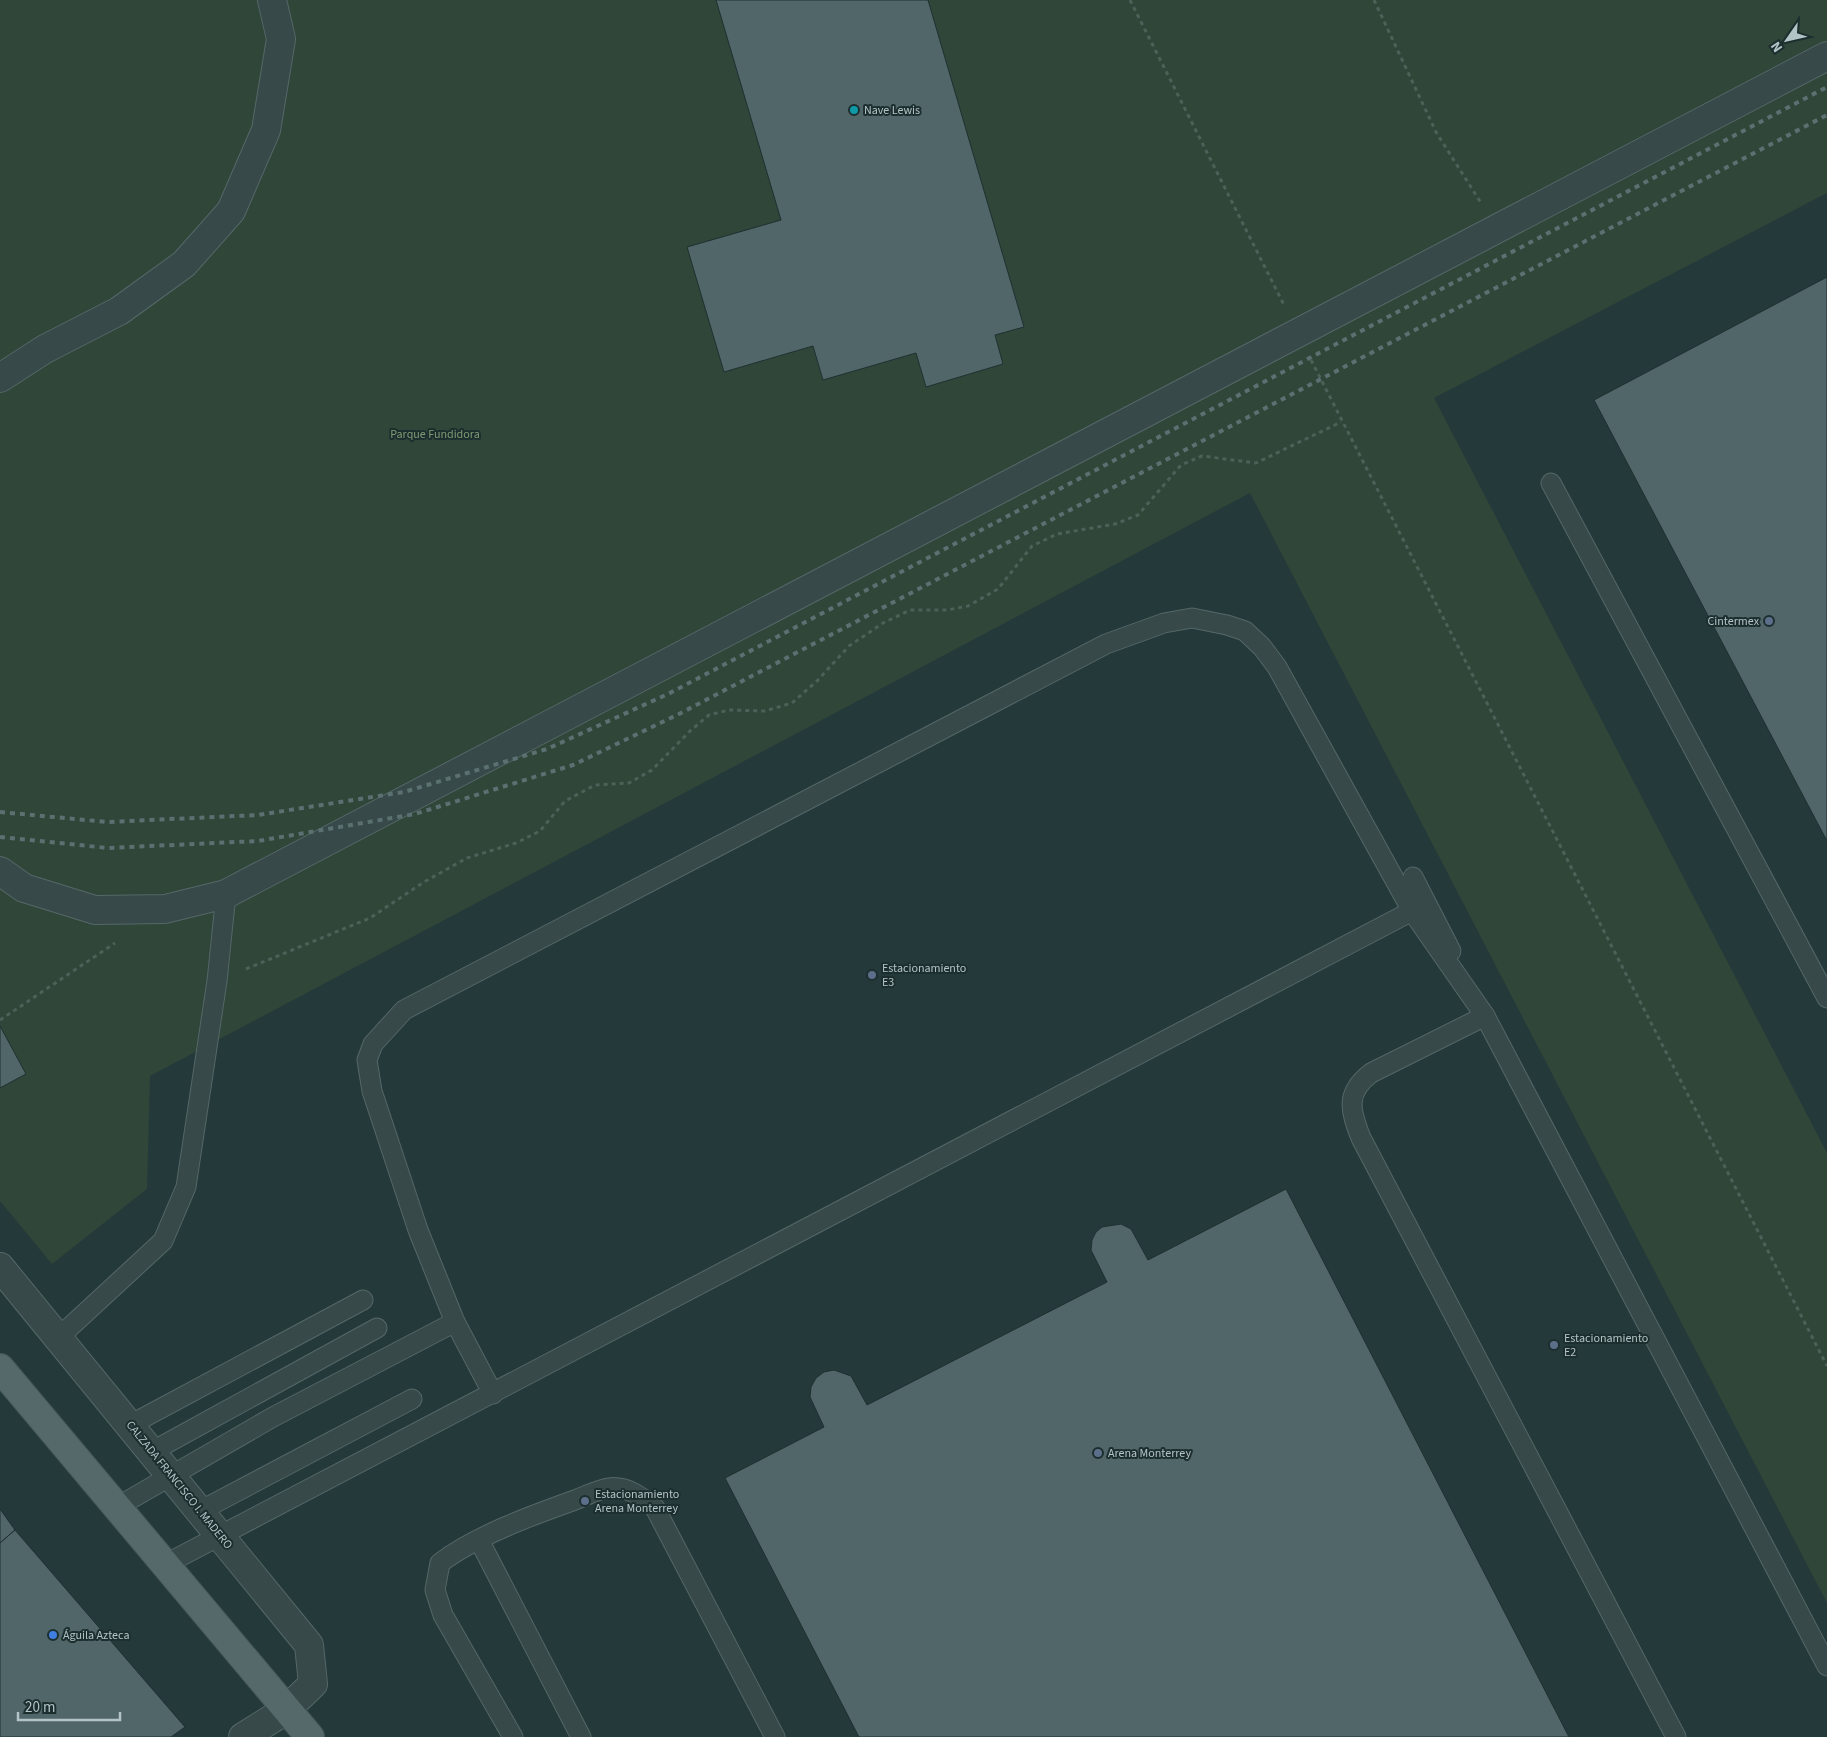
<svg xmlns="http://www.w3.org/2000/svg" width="1827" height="1737" viewBox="0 0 1827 1737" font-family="'Source Sans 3',sans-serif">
	<rect width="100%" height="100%" fill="#24393a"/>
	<!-- green -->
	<polygon fill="#304639" points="0,0 1827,0 1827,193 1434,398 1827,1153 1827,1603 1250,493 150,1076 147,1189 52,1264 0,1201"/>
	<!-- building -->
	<g fill="#506668" stroke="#1f3031">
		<polygon points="716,0 928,0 1024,327 995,335 1003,364 926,387 916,353 823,380 813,346 724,372 687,247 781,220"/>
		<polygon points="1827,277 1827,841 1594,400"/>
		<polygon points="0,1026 26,1074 0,1088"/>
		<polygon points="1286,1189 1569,1737 859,1737 725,1478 824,1427 810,1397 811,1387 816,1378 824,1372 834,1370 851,1376 867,1405 1107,1282 1091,1250 1092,1240 1096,1232 1102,1227 1121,1224 1131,1229 1148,1260"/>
		<polygon points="0,1509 15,1530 0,1543"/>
		<polygon points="15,1530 185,1727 171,1737 0,1737 0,1543"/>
	</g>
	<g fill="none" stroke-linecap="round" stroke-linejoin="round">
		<defs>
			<g id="service">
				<polyline points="1551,483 1827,998"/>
				<polyline points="1413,877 1451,951"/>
				<polyline points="58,1338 163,1241 186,1187 217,981 226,894"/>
				<polyline points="493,1394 455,1322 418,1230 372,1091 367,1060 373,1044 404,1010 1106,644 1164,623 1192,618 1227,625 1245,631 1262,647 1277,667 1412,911 1485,1016"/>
				<polyline points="130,1425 363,1300"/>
				<polyline points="151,1452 377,1328"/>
				<polyline points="117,1507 273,1417 455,1322"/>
				<polyline points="200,1511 412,1399"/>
				<polyline points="479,1540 581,1737"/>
				<polyline points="164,1565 1412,911"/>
				<path d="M513 1737 443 1615 435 1590 440 1563C475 1536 533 1515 575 1500 585 1496 597 1490 608 1488 626 1485 642 1497 655 1508L775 1737"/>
				<path d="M1676 1737 1361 1138C1350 1110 1345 1093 1371 1073L1485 1016 1827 1666"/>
			</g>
			<g id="pedestrian">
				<polyline points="0,378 45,349 119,311 184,264 231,211 266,130 281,39 272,0"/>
				<polyline points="0,871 24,888 95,910 165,909 226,894 1827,56"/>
			</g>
			<polyline id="tertiary" points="0,1267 309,1645 313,1684 286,1710 243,1737"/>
			<polyline id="primary" points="0,1368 310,1737"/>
		</defs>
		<!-- service casing -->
		<use href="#service" stroke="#566768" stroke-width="21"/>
		<!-- pedestrian casing -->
		<use href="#pedestrian" stroke="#566768" stroke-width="30"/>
		<!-- tertiary casing -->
		<use href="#tertiary" stroke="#566768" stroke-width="30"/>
		<!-- primary casing -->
		<use href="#primary" stroke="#445556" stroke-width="30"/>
		<!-- path -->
		<g stroke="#4d6159" stroke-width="3" stroke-dasharray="4 4" stroke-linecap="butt">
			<polyline points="1130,0 1284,305"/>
			<polyline points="1374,0 1436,132 1481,203"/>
			<polyline points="1311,360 1827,1366"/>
			<polyline points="246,969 370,918 424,882 467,858 516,843 540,831 565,801 595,785 629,783 652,770 690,731 709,715 729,710 765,711 792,703 817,681 849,646 883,623 910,610 947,610 968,606 998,589 1032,546 1057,534 1115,524 1138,515 1181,465 1202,456 1256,463 1341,422"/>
			<polyline points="0,1020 115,943"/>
		</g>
		<!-- service -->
		<use href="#service" stroke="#38494a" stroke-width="19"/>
		<!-- pedestrian -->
		<use href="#pedestrian" stroke="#38494a" stroke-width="28"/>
		<!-- tertiary -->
		<use href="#tertiary" stroke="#38494a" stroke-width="28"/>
		<!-- primary -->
		<use href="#primary" stroke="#56696a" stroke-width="28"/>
		<!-- rail -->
		<g stroke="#5a7071" stroke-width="4" stroke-dasharray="5 5" stroke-linecap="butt">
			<polyline points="0,812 107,822 258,815 404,792 547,749 668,694 1827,87"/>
			<polyline points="0,837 108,848 258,841 415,814 573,765 679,714 1827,115"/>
		</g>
	</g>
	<!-- markers -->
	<circle fill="#0f9aa8" stroke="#1d2e2f" stroke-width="2" cx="854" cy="110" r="5"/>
	<g fill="#5c6f8a" stroke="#1d2e2f" stroke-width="2">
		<circle cx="1769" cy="621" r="5"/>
		<circle cx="872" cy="975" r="5"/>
		<circle cx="1554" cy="1345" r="5"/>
		<circle cx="1098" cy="1453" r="5"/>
		<circle cx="585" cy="1501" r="5"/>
	</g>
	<circle fill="#3f7fe0" stroke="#1d2e2f" stroke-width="2" cx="53" cy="1635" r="5"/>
	<g text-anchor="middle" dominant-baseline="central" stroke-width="4" stroke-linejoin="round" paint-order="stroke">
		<!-- poi labels -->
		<g font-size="12" fill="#b3c4c6" stroke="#1d2e2f" text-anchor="start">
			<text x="864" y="110">Nave Lewis</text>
			<text x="1759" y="621" text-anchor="end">Cintermex</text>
			<text x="882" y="968">Estacionamiento<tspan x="882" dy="14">E3</tspan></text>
			<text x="1564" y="1338">Estacionamiento<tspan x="1564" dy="14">E2</tspan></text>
			<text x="1108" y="1453">Arena Monterrey</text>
			<text x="595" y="1494">Estacionamiento<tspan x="595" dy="14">Arena Monterrey</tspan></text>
			<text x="63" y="1635">Águila Azteca</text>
		</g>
		<!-- park labels -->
		<g font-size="12" fill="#7f9a73" stroke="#1d2e2f">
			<text x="435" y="434">Parque Fundidora</text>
		</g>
		<!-- street labels -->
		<g font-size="12" fill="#b3c4c6" stroke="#1d2e2f">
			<text transform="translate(179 1485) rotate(51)">CALZADA FRANCISCO I. MADERO</text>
		</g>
	</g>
	<!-- north arrow -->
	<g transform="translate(1787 40) rotate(236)" stroke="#1d2e2f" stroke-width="4" paint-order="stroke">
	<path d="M0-4L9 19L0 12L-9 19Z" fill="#b3c4c6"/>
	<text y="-8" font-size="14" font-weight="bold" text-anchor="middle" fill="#b3c4c6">N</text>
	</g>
	<!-- scale -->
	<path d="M18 1712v8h102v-8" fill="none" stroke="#b3c4c6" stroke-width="2.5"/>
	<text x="25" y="1712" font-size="15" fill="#b3c4c6" stroke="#1d2e2f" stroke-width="4" paint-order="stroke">20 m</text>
</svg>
